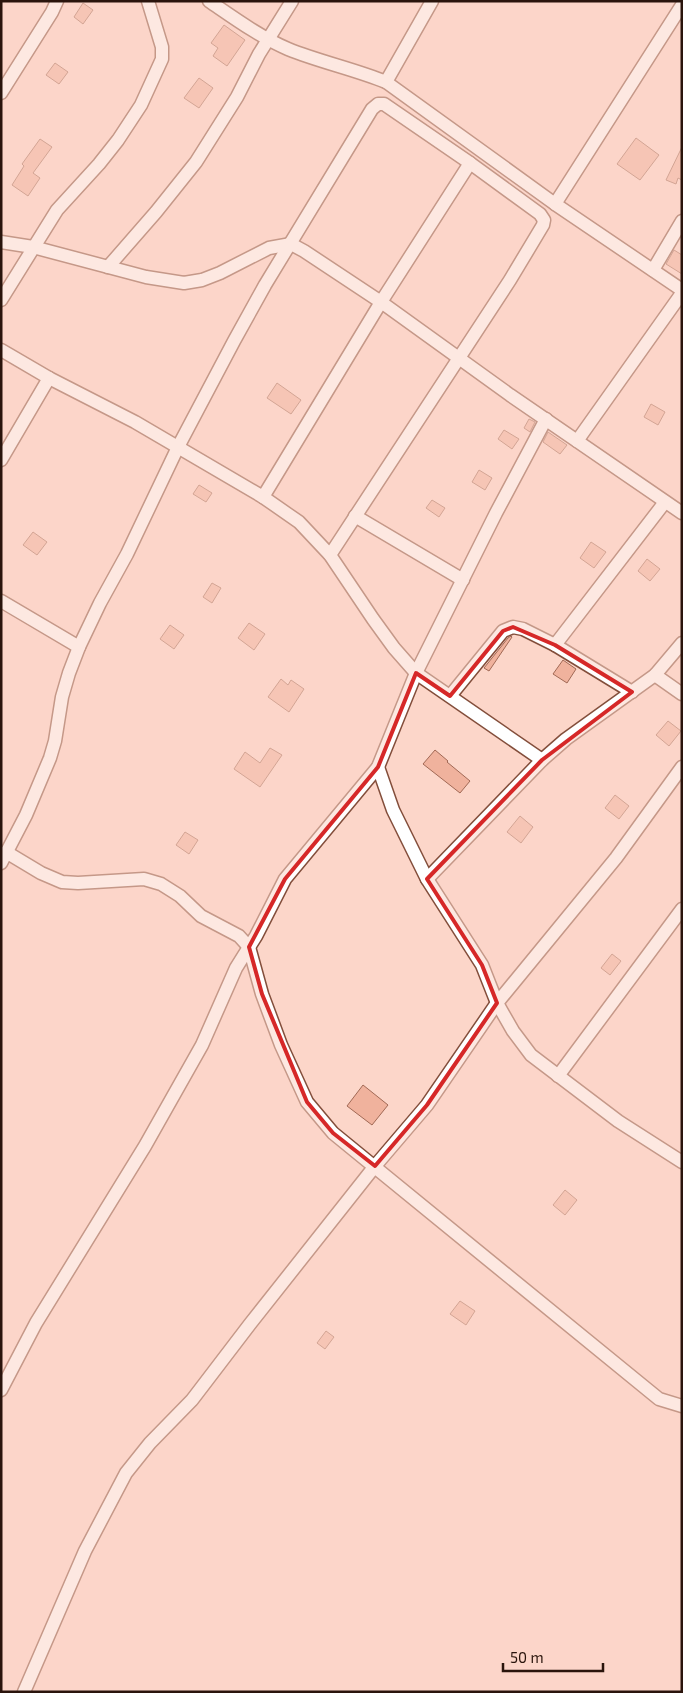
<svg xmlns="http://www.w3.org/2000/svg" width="683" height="1693" viewBox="0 0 683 1693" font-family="'Exo 2',sans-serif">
	<rect width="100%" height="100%" fill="#fcd6c9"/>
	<!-- building -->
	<g fill="#f0b29d" stroke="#a16955">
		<polygon points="83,3 93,10 83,24 74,17"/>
		<polygon points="224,25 245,40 227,66 213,56 218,48 211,43"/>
		<polygon points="55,63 68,72 59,84 46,75"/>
		<polygon points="199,78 213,88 199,108 184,98"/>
		<polygon points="636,138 659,155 640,180 617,164"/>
		<polygon points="40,139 52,147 33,173 40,178 28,196 12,185 24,166 22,164"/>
		<polygon points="682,147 682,180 678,178 676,184 666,180"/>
		<polygon points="674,250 682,255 682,274 666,264"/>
		<polygon points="277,383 301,400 291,414 267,398"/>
		<polygon points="651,404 665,412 658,425 644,417"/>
		<polygon points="529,419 535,422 530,432 524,428"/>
		<polygon points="504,430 519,439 512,449 498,439"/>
		<polygon points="548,432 567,445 560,454 543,442"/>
		<polygon points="479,470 492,478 485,490 472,482"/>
		<polygon points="199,485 212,493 206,502 193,494"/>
		<polygon points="432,500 445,508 439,517 426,508"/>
		<polygon points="33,532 47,542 37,555 23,545"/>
		<polygon points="591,542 606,552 594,568 580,558"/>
		<polygon points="647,559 660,569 650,581 638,571"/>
		<polygon points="212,583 221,588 212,603 203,597"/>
		<polygon points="249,623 265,634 254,650 238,638"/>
		<polygon points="170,625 184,635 174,649 160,639"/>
		<polygon points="511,636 512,637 489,671 484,668 508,638"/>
		<polygon points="563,660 576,669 567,683 553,674"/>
		<polygon points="281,679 288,685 291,680 304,689 289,712 268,697"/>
		<polygon points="668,721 681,731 669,746 656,735"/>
		<polygon points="270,748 282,755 260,787 234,769 245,752 260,763"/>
		<polygon points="435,750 448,761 447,762 470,781 460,793 423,764"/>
		<polygon points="615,795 629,806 619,819 605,808"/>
		<polygon points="520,816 533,827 521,843 507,832"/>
		<polygon points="185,832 198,840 189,854 176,845"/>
		<polygon points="612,954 621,961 610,975 601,968"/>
		<polygon points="363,1085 388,1105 372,1125 347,1106"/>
		<polygon points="565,1190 577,1200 565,1215 553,1205"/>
		<polygon points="460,1301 475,1311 466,1325 450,1314"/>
		<polygon points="326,1331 334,1337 325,1349 317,1343"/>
	</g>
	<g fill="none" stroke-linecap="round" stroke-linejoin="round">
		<defs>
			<g id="minor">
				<path d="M209 1C234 18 260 37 288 49 320 62 354 69 386 82L555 204 682 290"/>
				<polyline points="386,82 432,1"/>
				<polyline points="1,93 52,12 57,1"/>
				<polyline points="555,204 682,5"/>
				<polyline points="1,242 33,247 146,277 184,283 202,280 220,273 269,248 291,244 304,251 381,302 510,395 682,513"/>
				<polyline points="108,267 156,212 196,162 237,97 259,54 292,1"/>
				<polyline points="653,270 682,221"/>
				<polyline points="1,300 57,210 99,164 118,140 141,105 162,59 162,47 148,1"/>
				<polyline points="1,350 49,378 135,422 263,497 299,522 330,555 373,619 394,648 416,673 542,760"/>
				<polyline points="577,441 682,293"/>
				<polyline points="1,460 49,378"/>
				<polyline points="263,497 381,302 470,163"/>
				<polyline points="355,516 463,580"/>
				<polyline points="1,601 79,647"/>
				<polyline points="555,645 665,502"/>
				<polyline points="655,675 682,694"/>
				<polyline points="450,696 503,631 513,627 523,629 555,645 632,692"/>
				<polyline points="378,767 393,810 427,879 482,965 497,1003 513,1031 531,1055 618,1121 682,1162"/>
				<polyline points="6,852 41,873 62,882 78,883 144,879 161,884 180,896 201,916 239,936 249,947 262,994 281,1045 307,1102 333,1133 659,1399 682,1406"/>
				<polyline points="1,863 26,815 50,758 55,741 62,697 69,673 79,647 100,603 127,554 178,447 234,341 265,285 372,109 378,104 384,104 470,163 540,214 544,220 543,225 510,280 330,555"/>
				<polyline points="427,879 542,760 566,739 655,675 682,643"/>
				<polyline points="558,1076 682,909"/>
				<polyline points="1,1390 36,1323 145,1146 202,1045 236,968 256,936 285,879 378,767 416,673 496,513 546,419"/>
				<polyline points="24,1692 85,1551 126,1473 150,1443 192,1400 250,1324 375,1166 427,1105 497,1003 616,858 682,767"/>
			</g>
		</defs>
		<!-- minor casing -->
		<use href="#minor" stroke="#834e3b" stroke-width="15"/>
		<!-- minor -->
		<use href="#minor" stroke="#fff" stroke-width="12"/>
	</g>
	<!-- marked area -->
	<path d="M0 0H683V1693H0ZM513 627 555 645 632 692 542 760 427 879 482 965 497 1003 427 1105 375 1166 333 1133 307 1102 262 994 249 947 285 879 378 767 416 673 450 696 503 631Z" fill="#fcd6c9" fill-opacity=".55" fill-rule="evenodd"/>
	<path fill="none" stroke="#d62828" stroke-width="4" stroke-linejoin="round" d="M513 627 555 645 632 692 542 760 427 879 482 965 497 1003 427 1105 375 1166 333 1133 307 1102 262 994 249 947 285 879 378 767 416 673 450 696 503 631Z"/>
	<!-- border -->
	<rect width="683" height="1693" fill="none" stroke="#2a140c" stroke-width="5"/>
	<!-- scale -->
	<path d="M503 1663v8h100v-8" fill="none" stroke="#2a140c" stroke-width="2.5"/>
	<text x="510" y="1663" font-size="15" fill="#2a140c" stroke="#fcd6c9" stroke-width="4" paint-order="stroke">50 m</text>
</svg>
